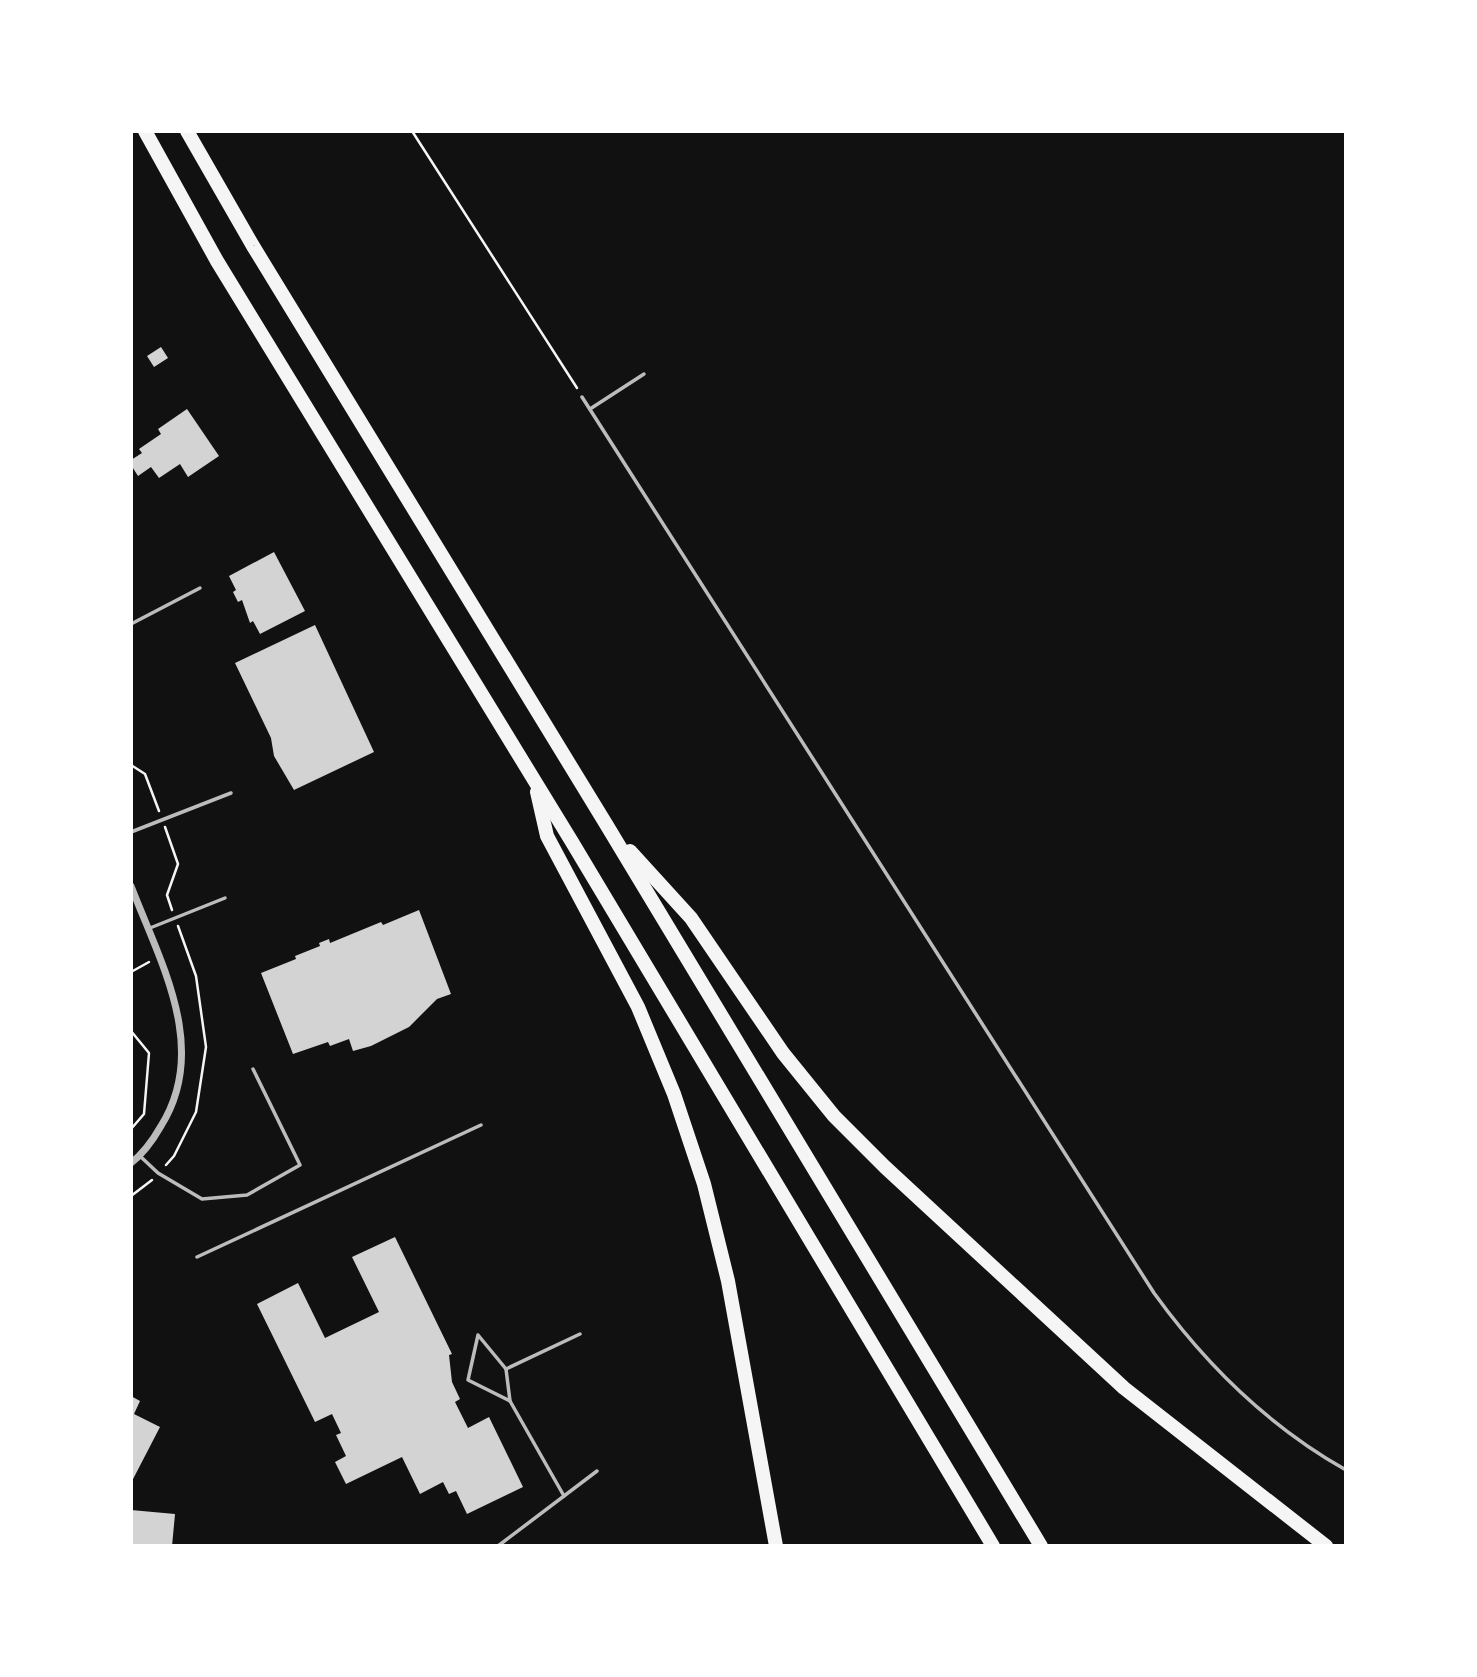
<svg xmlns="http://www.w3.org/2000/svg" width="1477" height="1677" viewBox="0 0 1477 1677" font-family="Barlow,sans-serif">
	<rect width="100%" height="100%" fill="#111"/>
	<!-- building -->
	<g fill="#d3d3d3">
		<polygon points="161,347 168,358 154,367 147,356"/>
		<polygon points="187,409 219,456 188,477 180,464 159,478 151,467 138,476 131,465 131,460 142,453 139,449 161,434 158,429"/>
		<polygon points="274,552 305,611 260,634 253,621 250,623 242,600 238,602 233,592 236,590 229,576"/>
		<polygon points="315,625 374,752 294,790 274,756 271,738 235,663"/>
		<polygon points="419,910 451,994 437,999 409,1027 371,1046 353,1051 349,1039 330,1046 328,1042 293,1054 261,973 296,959 295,956 320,946 319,943 329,939 330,943 381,922 383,925"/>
		<polygon points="395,1237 452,1354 449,1355 452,1382 460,1399 455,1402 468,1428 489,1417 523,1487 467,1514 456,1491 449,1494 443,1482 420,1494 402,1457 346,1484 335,1462 346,1456 336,1435 341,1433 332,1414 315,1422 257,1304 298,1283 325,1338 379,1312 352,1257"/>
		<polygon points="131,1396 140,1401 134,1414 160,1427 131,1483"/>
		<polygon points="131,1510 175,1514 172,1546 131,1546"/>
	</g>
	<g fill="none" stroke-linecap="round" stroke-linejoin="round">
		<!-- path -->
		<g stroke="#f5f5f5" stroke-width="2.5">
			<polyline points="412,131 577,388"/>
			<polyline points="131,765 145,774 159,811"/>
			<polyline points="165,827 178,864 167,895 172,910"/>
			<polyline points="131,972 149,962"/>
			<polyline points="131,1031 149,1053 144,1114 131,1129"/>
			<polyline points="166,1165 174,1156 196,1112 206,1047 196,976 178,926"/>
			<polyline points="131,1196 152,1180"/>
		</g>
		<!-- service -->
		<g stroke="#bcbcbc" stroke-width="3.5">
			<path d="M582 397 1154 1293C1206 1365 1268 1426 1346 1470"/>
			<polyline points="590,409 644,374"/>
			<polyline points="131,624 200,588"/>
			<polyline points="131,832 231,793"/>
			<polyline points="150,928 225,898"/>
			<polyline points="141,1157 158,1173 202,1199 247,1195 300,1165 253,1069"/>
			<polyline points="197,1257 481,1125"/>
			<polyline points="506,1369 510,1401"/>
			<polyline points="564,1496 510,1401 468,1380 478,1335 506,1369 580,1334"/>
			<polyline points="498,1546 597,1471"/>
		</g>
		<!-- minor -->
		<path stroke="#bcbcbc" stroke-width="7" d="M131 886C160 962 210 1048 161 1126 153 1140 144 1153 131 1163"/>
		<!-- motorway -->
		<g stroke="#f5f5f5" stroke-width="14">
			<polyline points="145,131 217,261 572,842 993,1546"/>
			<polyline points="187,131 253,246 606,824 1041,1546"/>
			<polyline points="537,792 547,836 638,1007 674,1094 704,1184 728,1281 776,1546"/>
			<polyline points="630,851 691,918 783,1053 834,1116 885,1167 1124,1388 1326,1546"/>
		</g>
	</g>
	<!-- border -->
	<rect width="1477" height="1677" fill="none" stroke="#ffffff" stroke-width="266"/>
</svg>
